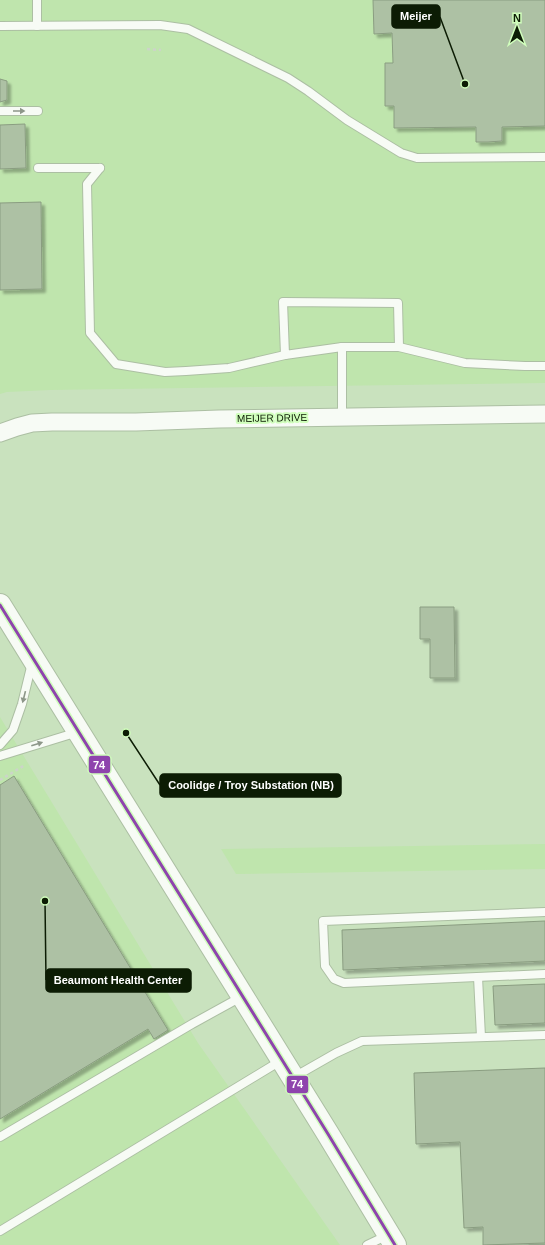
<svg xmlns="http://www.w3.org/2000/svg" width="545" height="1245" viewBox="0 0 545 1245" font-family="Arial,sans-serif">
	<defs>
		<filter id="shadow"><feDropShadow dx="3.5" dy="3.5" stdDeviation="1" flood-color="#0004"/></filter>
	</defs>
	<rect width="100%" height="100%" fill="#c9e2be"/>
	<!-- built -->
	<g fill="#bfe5ad">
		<polygon points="0,0 545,0 545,383 50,390 7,392 0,394"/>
		<polygon points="0,717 198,1043 340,1245 0,1245"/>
		<polygon points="545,844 545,869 236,874 221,849"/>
	</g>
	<!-- building -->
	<g fill="#adc1a4" stroke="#8a9d81" filter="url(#shadow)">
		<polygon points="373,0 545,0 545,126 502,127 502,141 488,142 476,142 476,127 394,128 394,106 385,106 385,63 393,63 392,33 374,34"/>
		<polygon points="0,79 7,81 7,100 0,102"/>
		<polygon points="25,124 26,168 0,169 0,125"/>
		<polygon points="41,202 42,289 0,290 0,203"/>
		<polygon points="420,607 454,607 455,678 430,678 430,639 420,639"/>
		<polygon points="14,776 168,1030 154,1039 148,1029 0,1119 0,785"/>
		<polygon points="545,921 545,961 343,970 342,930"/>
		<polygon points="545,984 545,1023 495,1025 493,986"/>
		<polygon points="545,1068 545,1243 483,1245 483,1227 464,1228 460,1142 416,1144 414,1073"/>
	</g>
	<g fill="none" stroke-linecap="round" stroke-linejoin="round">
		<defs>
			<g id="lane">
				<polyline points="37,0 37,26"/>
				<polyline points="0,26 160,25 188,29 288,78 308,91 347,120 401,153 417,158 545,157"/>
				<polyline points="0,111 38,111"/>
				<polyline points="38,168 100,168"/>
				<polyline points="100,168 87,184 90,333 116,364 165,372 186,371 229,368 285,355"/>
				<polyline points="342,347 342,417"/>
				<polyline points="399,347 398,303 283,302 285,355 342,347 399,347 465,363 525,366 545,366"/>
				<polyline points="0,745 13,730 22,704 32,663"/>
				<polyline points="0,756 78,732"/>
				<polyline points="545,912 323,921 325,966 334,979 344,983 545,974"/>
				<polyline points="478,977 481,1037"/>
				<polyline points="294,1077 336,1053 362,1041 545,1035"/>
				<polyline points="0,1137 192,1024 241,997"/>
				<polyline points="0,1231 282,1060"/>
				<polyline points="367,1245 388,1235"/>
			</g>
			<polyline id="street" points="0,433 17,427 32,423 52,422 136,422 219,419 545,414"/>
			<polyline id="secondary" points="0,605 328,1134 395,1245"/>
		</defs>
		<!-- lane casing -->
		<use href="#lane" stroke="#acbfa3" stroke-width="10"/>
		<!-- street casing -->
		<use href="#street" stroke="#acbfa3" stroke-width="19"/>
		<!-- secondary casing -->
		<use href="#secondary" stroke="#acbfa3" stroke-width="24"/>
		<!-- path -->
		<g stroke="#ccd4c9" stroke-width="2.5" stroke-dasharray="3 3" stroke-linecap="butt">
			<polyline points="147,49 161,50"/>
			<polyline points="0,780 25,765"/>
		</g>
		<!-- lane -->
		<use href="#lane" stroke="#f7fbf5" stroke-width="8"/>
		<!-- street -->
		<use href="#street" stroke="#f7fbf5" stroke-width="17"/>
		<!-- secondary -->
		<use href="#secondary" stroke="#f7fbf5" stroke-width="22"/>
		<defs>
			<polyline id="bus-1" points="0,605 328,1134 395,1245"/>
		</defs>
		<!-- bus-1 casing -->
		<use href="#bus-1" stroke="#d0febc" stroke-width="6"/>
		<!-- bus-1 -->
		<use href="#bus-1" stroke="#8e44ad" stroke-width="3"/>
	</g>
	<!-- one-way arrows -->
	<defs><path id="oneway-solid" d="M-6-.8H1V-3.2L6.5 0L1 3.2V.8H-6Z"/></defs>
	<g fill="#8d9789">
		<use href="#oneway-solid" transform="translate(19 111)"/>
		<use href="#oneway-solid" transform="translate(24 697) rotate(104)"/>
		<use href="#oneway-solid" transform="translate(37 744) rotate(-18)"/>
	</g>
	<g text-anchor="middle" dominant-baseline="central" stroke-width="4" stroke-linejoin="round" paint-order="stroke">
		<!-- street labels -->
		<g font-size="10" fill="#0c1c04" stroke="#d0febc">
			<text transform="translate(272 418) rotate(-1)">MEIJER DRIVE</text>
		</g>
	</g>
	<!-- callouts -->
	<path fill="none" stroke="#0c1c04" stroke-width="1.5" d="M465 84L440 17M126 733L160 785M45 901L46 980"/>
	<g fill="#0c1c04" stroke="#d0febc" stroke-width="1.5">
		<circle cx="465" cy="84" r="4"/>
		<circle cx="126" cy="733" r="4"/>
		<circle cx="45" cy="901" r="4"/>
	</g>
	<g fill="#0c1c04" stroke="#0c1c04" stroke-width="1.5">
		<rect x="392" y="5" width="48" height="23" rx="4"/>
		<rect x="160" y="774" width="181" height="23" rx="4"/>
		<rect x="46" y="969" width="145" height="23" rx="4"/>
	</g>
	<g font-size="11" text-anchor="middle" font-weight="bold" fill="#fff">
		<text x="416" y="20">Meijer</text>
		<text x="251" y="789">Coolidge / Troy Substation (NB)</text>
		<text x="118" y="984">Beaumont Health Center</text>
	</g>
	<g stroke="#d0febc" stroke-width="1.5">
		<rect x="88" y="755" width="23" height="19" rx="4" fill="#8e44ad"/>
		<rect x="286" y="1075" width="23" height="19" rx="4" fill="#8e44ad"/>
	</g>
	<g font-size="11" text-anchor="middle" font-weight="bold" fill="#fff">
		<text x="99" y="769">74</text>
		<text x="297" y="1088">74</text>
	</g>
	<!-- north arrow -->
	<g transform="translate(517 28)" stroke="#d0febc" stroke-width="3" paint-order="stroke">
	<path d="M0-3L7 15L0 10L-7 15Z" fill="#0c1c04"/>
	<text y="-6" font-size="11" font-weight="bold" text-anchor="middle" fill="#0c1c04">N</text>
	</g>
</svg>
